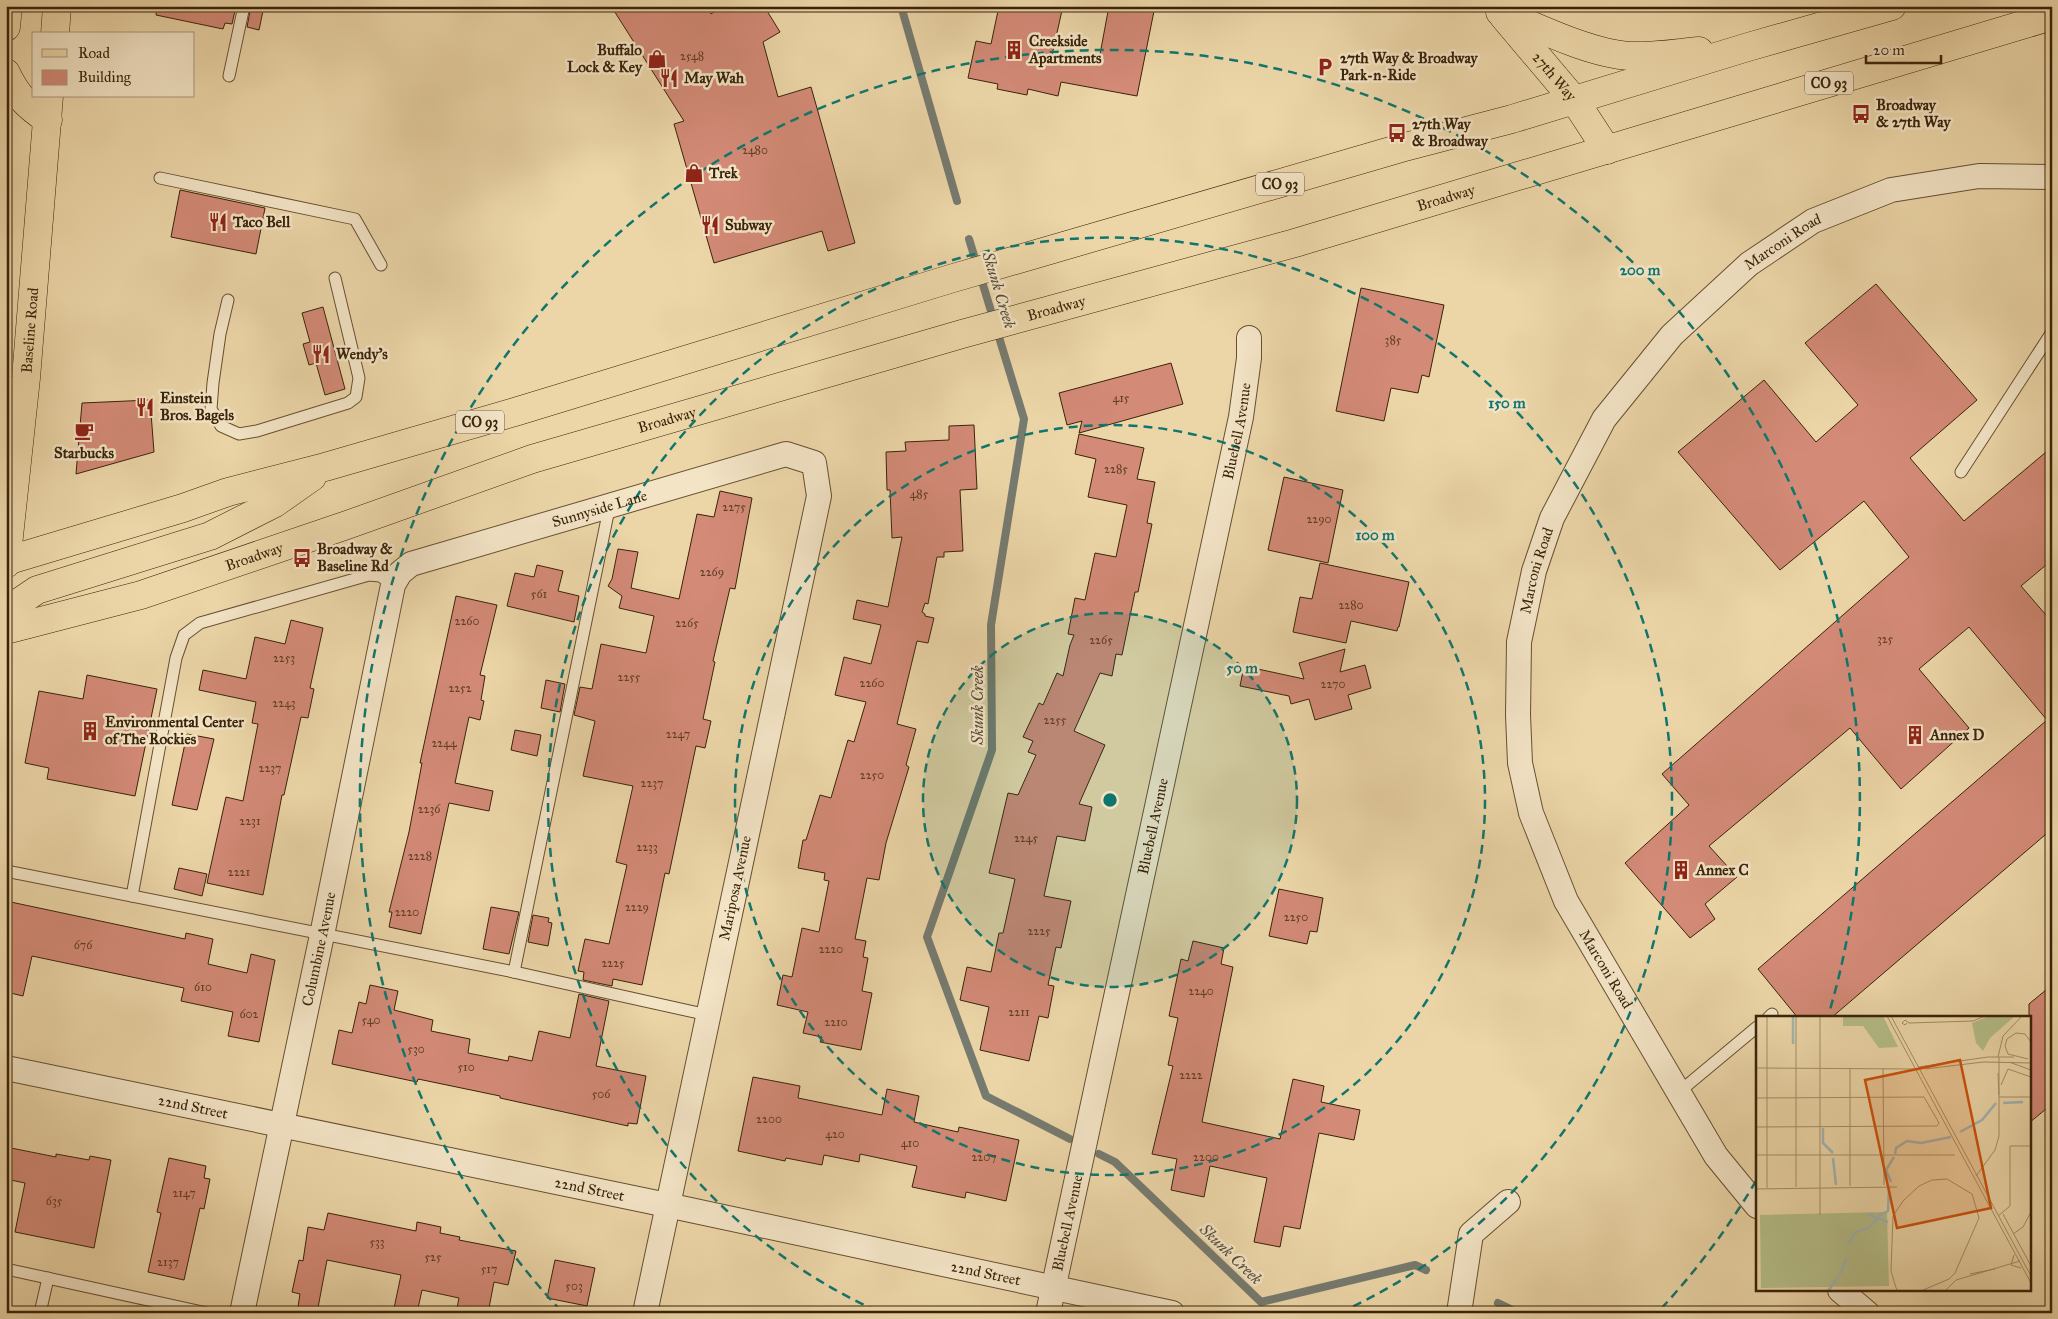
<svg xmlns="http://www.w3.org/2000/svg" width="2058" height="1319" font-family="'IM FELL Great Primer',serif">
<rect width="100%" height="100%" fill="#ecd6a8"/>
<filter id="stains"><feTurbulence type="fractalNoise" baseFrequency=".004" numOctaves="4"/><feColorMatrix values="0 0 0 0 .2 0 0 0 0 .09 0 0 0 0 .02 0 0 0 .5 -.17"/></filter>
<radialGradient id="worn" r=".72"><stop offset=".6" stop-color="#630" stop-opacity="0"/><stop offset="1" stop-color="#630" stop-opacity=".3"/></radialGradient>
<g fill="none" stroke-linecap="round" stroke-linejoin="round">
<!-- stream -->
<g stroke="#767b70" stroke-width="8">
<polyline points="901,6 957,201"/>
<polyline points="969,239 1024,419 991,625 992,750 927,937 986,1096 1070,1139"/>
<polyline points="1099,1154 1115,1162 1261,1302 1415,1265 1426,1270"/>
<polyline points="1498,1303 1519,1313"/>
</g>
</g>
<!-- building -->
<g fill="#d38a77" stroke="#392309">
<polygon points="157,6 236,6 232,24 225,23 223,29 156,15"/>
<polygon points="251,6 264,6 259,30 247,27"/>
<polygon points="611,6 707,6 711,14 723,6 764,6 780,32 763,42 778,97 811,87 855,243 828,251 822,231 714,263 674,124 684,121"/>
<polygon points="999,6 1063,6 1052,55 1098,65 1109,6 1155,6 1137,96 1061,82 1058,96 1028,89 1027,95 997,89 998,84 968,78 976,41 991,44"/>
<polygon points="180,190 265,208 256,254 171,237"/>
<polygon points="1876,284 1977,400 1910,458 1964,521 2052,447 2052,560 2021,586 2052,622 2052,829 1831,1018 1798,1018 1758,969 2047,720 1969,627 1919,669 1969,728 1901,789 1850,728 1709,846 1737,877 1705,904 1715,919 1690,938 1625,863 1689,805 1662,774 1909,557 1864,501 1780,570 1678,452 1764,380 1816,442 1858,405 1805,343"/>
<polygon points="1361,288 1444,305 1429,377 1422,375 1418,393 1391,388 1384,421 1336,411"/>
<polygon points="323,307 345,389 325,395 316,363 309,365 303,344 310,342 302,313"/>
<polygon points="1171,363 1183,404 1079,433 1082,421 1067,425 1059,393"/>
<polygon points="150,400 154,452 76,474 82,403"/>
<polygon points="974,425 977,489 960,490 963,551 944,552 944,557 937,557 928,604 925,603 922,612 925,614 925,616 934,618 928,643 917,641 897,724 916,729 906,765 909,767 886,843 879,880 867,878 855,939 866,941 863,957 868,958 862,991 872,993 861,1050 820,1042 822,1037 803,1033 808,1012 777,1005 783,975 792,977 802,928 819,932 829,881 824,880 825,873 798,868 803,840 806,840 820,795 831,798 848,740 854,742 866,702 835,695 844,657 871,664 881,625 853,619 857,600 888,607 902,537 892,538 890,490 887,490 886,452 906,451 905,442 949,440 949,426"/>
<polygon points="1079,434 1144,448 1137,479 1155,482 1147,523 1152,524 1138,592 1135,592 1122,655 1116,654 1112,676 1100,673 1074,731 1105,745 1079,804 1092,807 1085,841 1057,836 1044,896 1071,901 1061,948 1056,947 1048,985 1054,986 1048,1018 1039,1016 1029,1061 980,1050 989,1007 960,1000 967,967 991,972 999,933 1003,933 1015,879 989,873 1008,793 1018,795 1036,755 1028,752 1033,741 1023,737 1039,703 1043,705 1057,673 1063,676 1070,645 1074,635 1068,634 1075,598 1085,600 1095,553 1116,557 1127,505 1088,497 1096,459 1075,454"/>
<polygon points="1284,477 1343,490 1328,563 1268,550"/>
<polygon points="720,491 752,498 735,589 730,588 713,661 715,662 703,719 711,721 705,748 696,746 669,874 665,873 642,985 613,979 612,986 583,980 584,972 578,971 585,939 609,944 627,865 616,862 633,786 583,776 595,721 574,715 580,687 592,689 601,644 646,653 654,616 619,608 622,596 608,586 612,579 618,549 638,552 631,588 679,599 697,514 714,517"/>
<polygon points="1320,563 1409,582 1399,627 1398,627 1397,631 1351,621 1346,643 1293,632 1300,597 1312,599"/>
<polygon points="537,565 563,571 558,591 579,596 574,622 507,606 515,573 534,577"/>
<polygon points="456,596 497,605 480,675 485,676 481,700 484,701 480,720 469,717 455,783 493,791 489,811 449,803 421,934 389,927 392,912 389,912 409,832 422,763 420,763"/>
<polygon points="291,620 323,628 310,688 314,689 308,718 301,717 284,795 282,795 263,895 207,883 226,797 243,801 258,724 252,723 256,702 199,690 203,670 246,679 255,637 285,644"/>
<polygon points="1345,649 1340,672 1365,665 1371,688 1348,695 1352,709 1315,720 1309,699 1291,704 1289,696 1240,686 1244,666 1304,679 1299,663"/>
<polygon points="87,675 157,689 135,796 47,779 49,768 25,763 39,691 83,699"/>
<polygon points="546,680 565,684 560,712 541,708"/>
<polygon points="515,730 541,735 537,756 511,750"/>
<polygon points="187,734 214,739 197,810 172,805"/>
<polygon points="179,868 207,874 202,896 174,889"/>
<polygon points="1279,889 1323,898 1317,932 1310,931 1307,944 1269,936"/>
<polygon points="6,901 185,939 186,933 213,939 208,964 247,973 251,954 275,960 259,1042 228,1036 233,1012 181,1001 184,988 32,956 23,996 6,992"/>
<polygon points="491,907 519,912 509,954 483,949"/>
<polygon points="533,915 549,918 548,922 552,923 548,946 528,942"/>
<polygon points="1193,941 1224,948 1221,964 1233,967 1202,1122 1280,1139 1293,1079 1324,1086 1321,1102 1360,1110 1354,1140 1319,1133 1300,1229 1284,1226 1280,1247 1254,1242 1267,1178 1210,1166 1204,1197 1171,1190 1177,1159 1152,1154 1173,1066 1168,1065 1178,1018 1169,1016 1181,959 1188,961"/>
<polygon points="370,985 398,991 394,1010 433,1020 431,1031 470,1039 468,1053 508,1061 509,1056 532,1061 539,1031 570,1038 579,994 609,1001 596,1066 646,1076 637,1124 628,1123 628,1126 500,1098 500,1096 418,1079 417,1082 332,1064 339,1030 352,1033 359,1002 366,1004"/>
<polygon points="2052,985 2052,1104 2029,1123 2029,1004"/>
<polygon points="753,1077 800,1086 798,1098 882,1115 887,1089 919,1096 914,1122 958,1132 959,1127 1019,1140 1006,1201 966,1192 965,1198 912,1187 917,1166 860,1154 859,1162 824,1155 822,1165 786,1158 785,1161 738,1151"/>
<polygon points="6,1147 56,1157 56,1154 89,1160 90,1156 111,1160 94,1248 15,1232 25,1183 6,1179"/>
<polygon points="169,1158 206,1166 204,1178 210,1179 204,1209 200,1208 184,1280 148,1272 161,1213 157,1212"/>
<polygon points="328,1213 416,1231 417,1222 441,1227 440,1233 460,1237 459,1240 516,1251 508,1285 494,1282 488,1313 456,1313 459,1298 422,1290 417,1313 393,1313 401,1275 327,1260 317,1313 297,1313 300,1294 292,1292 299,1260 303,1261 308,1227 324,1230"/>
<polygon points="555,1260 595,1268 587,1306 547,1298"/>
</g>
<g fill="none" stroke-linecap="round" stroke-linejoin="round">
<!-- lane casing -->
<g stroke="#665031" stroke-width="13">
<g id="lane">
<polyline points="229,76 244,6"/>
<polyline points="160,178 355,219 381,265"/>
<polyline points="228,300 220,334 213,383 211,409 221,426 239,434 257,431 348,403 356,397 359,378 335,278"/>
<polyline points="1961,472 2052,332"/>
<polyline points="6,871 514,972 708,1015"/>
<polyline points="132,896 176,658 184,635 200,623 369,575 380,576 393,585"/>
<polyline points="514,972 610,504"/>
<polyline points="1768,1018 1772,1014"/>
<polyline points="1679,1092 1757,1027"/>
<polyline points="6,1269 207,1313"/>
<polyline points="40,1313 48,1278"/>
</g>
</g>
<!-- street casing -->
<g stroke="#665031" stroke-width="26">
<g id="street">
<path id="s1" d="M6 1068 667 1205 1172 1313"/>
<path id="s2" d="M1757 1206 1716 1156 1566 901 1531 813 1520 763 1518 715 1519 642 1534 571 1552 518 1604 419 1672 335 1749 264 1813 221 1891 190 1979 176 2052 177"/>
<polyline points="1840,1290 1867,1313"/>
<path id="s3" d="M242 1313 322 935 393 585 400 573 411 564 786 454 814 463 819 496 645 1313"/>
<path id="s4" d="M1048 1313 1241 417 1249 358V338"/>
<polyline points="1459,1313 1471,1234 1508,1202"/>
</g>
</g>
<!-- primary casing -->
<g stroke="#392309" stroke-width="29">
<g id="primary">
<path d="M1500 12C1536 27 1591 54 1630 56 1653 57 1677 53 1699 51"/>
<path id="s5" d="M1504 17 1575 101 1607 150"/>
<polyline points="6,27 8,6"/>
<polyline points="55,34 57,6"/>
<path d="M6 73C17 96 27 106 48 120"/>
<polyline points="6,561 183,508 228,492 325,467 518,411 950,279 1401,148 1512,119 1748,47 1892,6"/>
<path id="s6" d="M6 564 26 378 49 96"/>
<polyline points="6,611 37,590 210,536 275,503 312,477"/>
<path id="s7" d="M6 630 141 595 347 525 532 459 962 334 1295 243 2052 16"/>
</g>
</g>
<!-- lane -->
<use href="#lane" stroke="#f3e4c6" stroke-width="11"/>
<!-- street -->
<use href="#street" stroke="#f3e4c6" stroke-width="24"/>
<!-- primary -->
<use href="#primary" stroke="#ecd6a8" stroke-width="28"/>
</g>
<!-- distance rings -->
<circle cx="1110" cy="800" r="187" fill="#0f766e" fill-opacity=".12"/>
<g fill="none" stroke="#0f766e" stroke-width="2.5" stroke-dasharray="9 6">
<circle cx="1110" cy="800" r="187"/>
<circle cx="1110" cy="800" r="375"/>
<path d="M877 1311A562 562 0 1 1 1343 1311"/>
<path d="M1756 1181A750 750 0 0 1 1659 1311M561 1311A750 750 0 1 1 1829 1013"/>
</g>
<!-- icons -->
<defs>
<g id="building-bare" transform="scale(1.5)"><path d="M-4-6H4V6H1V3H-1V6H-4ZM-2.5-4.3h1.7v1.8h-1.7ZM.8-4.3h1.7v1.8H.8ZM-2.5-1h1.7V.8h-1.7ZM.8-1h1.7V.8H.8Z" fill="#8f2418" stroke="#f3e4c6" stroke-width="2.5" paint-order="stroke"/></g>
<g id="shop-bare" transform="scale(1.5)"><path d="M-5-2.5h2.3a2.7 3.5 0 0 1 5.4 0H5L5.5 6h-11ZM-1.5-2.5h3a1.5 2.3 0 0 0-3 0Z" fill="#8f2418" stroke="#f3e4c6" stroke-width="2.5" paint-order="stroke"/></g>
<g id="parking-bare" transform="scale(1.5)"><path d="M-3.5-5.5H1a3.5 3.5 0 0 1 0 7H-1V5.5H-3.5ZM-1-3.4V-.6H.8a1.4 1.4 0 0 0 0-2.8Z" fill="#8f2418" stroke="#f3e4c6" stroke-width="2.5" paint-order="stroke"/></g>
<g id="restaurant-bare" transform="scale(1.5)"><path d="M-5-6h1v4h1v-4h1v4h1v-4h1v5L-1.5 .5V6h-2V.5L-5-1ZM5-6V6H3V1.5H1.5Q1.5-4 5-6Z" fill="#8f2418" stroke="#f3e4c6" stroke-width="2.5" paint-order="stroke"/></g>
<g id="bus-bare" transform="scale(1.5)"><path d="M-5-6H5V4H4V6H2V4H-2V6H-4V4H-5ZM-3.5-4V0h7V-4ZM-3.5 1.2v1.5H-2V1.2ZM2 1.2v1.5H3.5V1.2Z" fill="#8f2418" stroke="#f3e4c6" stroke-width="2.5" paint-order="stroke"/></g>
<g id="cafe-bare" transform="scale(1.5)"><path d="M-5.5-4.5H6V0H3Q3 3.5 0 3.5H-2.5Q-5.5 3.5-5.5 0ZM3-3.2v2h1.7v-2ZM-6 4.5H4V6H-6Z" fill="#8f2418" stroke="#f3e4c6" stroke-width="2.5" paint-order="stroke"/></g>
</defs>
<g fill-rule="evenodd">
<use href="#building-bare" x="1014" y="50"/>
<use href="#shop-bare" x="657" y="59"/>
<use href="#parking-bare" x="1325" y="67"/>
<use href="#restaurant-bare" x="669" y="78"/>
<use href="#bus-bare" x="1861" y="114"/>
<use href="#bus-bare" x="1397" y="133"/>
<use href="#shop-bare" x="694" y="173"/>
<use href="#restaurant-bare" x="218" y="222"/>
<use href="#restaurant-bare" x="710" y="225"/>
<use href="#restaurant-bare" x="321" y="354"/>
<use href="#restaurant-bare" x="145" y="407"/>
<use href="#cafe-bare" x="84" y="431"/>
<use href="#bus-bare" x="302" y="558"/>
<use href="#building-bare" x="90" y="731"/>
<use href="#building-bare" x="1915" y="735"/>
<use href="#building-bare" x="1681" y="870"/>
</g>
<g text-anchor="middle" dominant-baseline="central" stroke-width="5" stroke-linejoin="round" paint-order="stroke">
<!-- number labels -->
<g font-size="12" fill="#603d24">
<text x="692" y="56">2548</text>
<text x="755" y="150">2480</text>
<text x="1393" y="340">385</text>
<text x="1121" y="398">415</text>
<text x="1116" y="469">2285</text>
<text x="919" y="494">485</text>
<text x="734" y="507">2275</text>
<text x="1319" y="519">2290</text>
<text x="712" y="572">2269</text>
<text x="539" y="594">561</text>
<text x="1351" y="605">2280</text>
<text x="467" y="621">2260</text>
<text x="687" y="623">2265</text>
<text x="1885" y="639">325</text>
<text x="1101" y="640">2265</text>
<text x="284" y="658">2253</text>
<text x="629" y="677">2255</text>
<text x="872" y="683">2260</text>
<text x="1333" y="684">2270</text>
<text x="460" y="688">2252</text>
<text x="284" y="703">2243</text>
<text x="1055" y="720">2255</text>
<text x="678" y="734">2247</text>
<text x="444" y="743">2244</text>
<text x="270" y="768">2237</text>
<text x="872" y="775">2250</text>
<text x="652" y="783">2237</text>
<text x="429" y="809">2236</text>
<text x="250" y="821">2231</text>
<text x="1026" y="838">2245</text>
<text x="647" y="847">2233</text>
<text x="420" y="856">2228</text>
<text x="239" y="872">2221</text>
<text x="637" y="907">2229</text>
<text x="407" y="912">2220</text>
<text x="1296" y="917">2250</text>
<text x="1039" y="931">2225</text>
<text x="83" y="945">676</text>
<text x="831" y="949">2220</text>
<text x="613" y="963">2225</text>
<text x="203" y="987">610</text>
<text x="1201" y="991">2240</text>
<text x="1019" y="1012">2211</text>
<text x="249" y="1014">602</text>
<text x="371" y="1020">540</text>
<text x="836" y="1022">2210</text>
<text x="416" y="1049">530</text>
<text x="466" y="1067">510</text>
<text x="1191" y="1075">2222</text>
<text x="601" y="1094">506</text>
<text x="769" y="1119">2200</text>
<text x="835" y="1134">420</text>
<text x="910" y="1143">410</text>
<text x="984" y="1157">2207</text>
<text x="1206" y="1157">2200</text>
<text x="184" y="1193">2147</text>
<text x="54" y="1201">635</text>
<text x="377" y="1242">533</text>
<text x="433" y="1257">525</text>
<text x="168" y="1262">2137</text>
<text x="489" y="1269">517</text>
<text x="574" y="1286">503</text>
</g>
<!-- shield labels -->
<g fill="#f3e4c6" stroke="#715d42" stroke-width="1">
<rect x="1805" y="71.5" width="48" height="23" rx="4"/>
<rect x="1256" y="172.5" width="48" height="23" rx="4"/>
<rect x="456" y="410.5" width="48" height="23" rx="4"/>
</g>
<g font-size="14" font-weight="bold" fill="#392309">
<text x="1829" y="83">CO 93</text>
<text x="1280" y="184">CO 93</text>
<text x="480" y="422">CO 93</text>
</g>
<!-- poi labels -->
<g font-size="15" font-weight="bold" fill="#392309" stroke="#f3e4c6" text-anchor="start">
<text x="1029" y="41">Creekside<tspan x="1029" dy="17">Apartments</tspan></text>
<text x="642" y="50" text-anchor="end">Buffalo<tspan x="642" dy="17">Lock &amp; Key</tspan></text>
<text x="1340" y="58">27th Way &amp; Broadway<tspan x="1340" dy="17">Park-n-Ride</tspan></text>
<text x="684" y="78">May Wah</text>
<text x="1876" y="105">Broadway<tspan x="1876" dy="17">&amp; 27th Way</tspan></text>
<text x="1412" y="124">27th Way<tspan x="1412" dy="17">&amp; Broadway</tspan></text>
<text x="709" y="173">Trek</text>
<text x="233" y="222">Taco Bell</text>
<text x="725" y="225">Subway</text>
<text x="336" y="354">Wendy's</text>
<text x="160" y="398">Einstein<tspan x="160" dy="17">Bros. Bagels</tspan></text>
<text x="84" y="453" text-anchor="middle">Starbucks</text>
<text x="317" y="549">Broadway &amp;<tspan x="317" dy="17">Baseline Rd</tspan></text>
<text x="105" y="722">Environmental Center<tspan x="105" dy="17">of The Rockies</tspan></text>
<text x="1930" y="735">Annex D</text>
<text x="1696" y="870">Annex C</text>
</g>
<!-- street labels -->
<g font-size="15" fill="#392309" stroke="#f3e4c6">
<text stroke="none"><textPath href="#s5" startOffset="78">27th Way</textPath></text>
<text stroke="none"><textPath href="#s7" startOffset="1504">Broadway</textPath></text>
<text stroke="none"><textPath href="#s2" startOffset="1121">Marconi Road</textPath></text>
<text stroke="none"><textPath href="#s7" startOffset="1099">Broadway</textPath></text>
<text stroke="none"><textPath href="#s6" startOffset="235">Baseline Road</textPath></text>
<text stroke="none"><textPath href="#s7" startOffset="694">Broadway</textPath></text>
<text stroke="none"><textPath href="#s4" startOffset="902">Bluebell Avenue</textPath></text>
<text stroke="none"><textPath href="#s3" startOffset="968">Sunnyside Lane</textPath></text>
<text stroke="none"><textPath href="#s7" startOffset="259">Broadway</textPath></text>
<text stroke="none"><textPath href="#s2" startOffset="701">Marconi Road</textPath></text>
<text stroke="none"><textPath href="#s4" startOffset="498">Bluebell Avenue</textPath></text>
<text transform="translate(735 888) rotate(-78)">Mariposa Avenue</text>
<text stroke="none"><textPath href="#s3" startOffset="372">Columbine Avenue</textPath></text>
<text transform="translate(1606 969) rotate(59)">Marconi Road</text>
<text stroke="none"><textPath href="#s1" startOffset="191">22nd Street</textPath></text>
<text stroke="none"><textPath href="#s1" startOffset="596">22nd Street</textPath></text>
<text stroke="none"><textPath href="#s4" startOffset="92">Bluebell Avenue</textPath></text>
<text stroke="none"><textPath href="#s1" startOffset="1001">22nd Street</textPath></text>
</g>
<!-- water labels -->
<g font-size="16" font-style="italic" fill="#524834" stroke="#f3e4c6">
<text transform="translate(999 290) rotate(73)">Skunk Creek</text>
<text transform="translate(977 705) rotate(-90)">Skunk Creek</text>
<text transform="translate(1231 1254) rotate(44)">Skunk Creek</text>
</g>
</g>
<!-- overview -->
<g transform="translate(1756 1016)">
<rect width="275" height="275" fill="#ecd6a8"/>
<path d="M87 0H127L142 31 123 32 107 10H87ZM233 0H259L234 22 227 35 220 27 216 7ZM131 196 133 270 5 272 4 199Z" fill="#b5be89"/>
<path fill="none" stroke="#9fb6b4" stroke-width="2.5" d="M37 28V1M247 87 267 86M67 112V127L77 137M204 116 226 104 240 87M139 138 140 132 151 125 165 127 195 121M77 142 80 169M135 166 130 154 138 141M112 198 132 206M114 211 124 199 132 195 133 171M92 228 100 216 113 212M84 258 91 242M72 275 83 260"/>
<path fill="none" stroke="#a48e68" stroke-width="1" d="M11 0V172M40 0V171M131 0 275 267M135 0 275 260M151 7 149 9 146 7 149 4 153 7 217 5 229 0M242 41 247 20 266 0M272 43 252 38 249 30 251 23 260 17 269 18 275 26M253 46 275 54M162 51 232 41H258M0 52 158 53M94 52V170M127 52 128 169M169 53 227 46 275 47M242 57 243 79M245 69 252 53 275 61M243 81H275M0 82 168 81 183 107 181 110 0 111M0 139H199M220 160 239 134 243 120V41M0 173 141 171M247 198 275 250M64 199V0M242 200 254 190V130H275M257 218 267 211 275 196M258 239 255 249 265 252M214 258 239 253M141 275 135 255 137 200 147 185 163 170 176 164 191 163 216 178 223 202 199 257 193 263 165 275M189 275 200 264 264 245"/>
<path fill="#ce510c" fill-opacity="0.15" stroke="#ce510c" stroke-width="2.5" d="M204 44 235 192 141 212 109 64Z"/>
<rect width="275" height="275" fill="none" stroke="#392309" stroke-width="2.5"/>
</g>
<circle cx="1110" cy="800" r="8" fill="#0f766e" stroke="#f3e4c6" stroke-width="2.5"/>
<g font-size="15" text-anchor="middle" font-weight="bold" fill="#0f766e" stroke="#f3e4c6" stroke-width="5" stroke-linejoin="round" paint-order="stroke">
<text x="1640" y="275">200 m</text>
<text x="1507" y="408">150 m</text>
<text x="1375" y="540">100 m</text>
<text x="1242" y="673">50 m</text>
</g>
<!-- margin -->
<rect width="2058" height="1319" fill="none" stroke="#ecd6a8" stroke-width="25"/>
<rect x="8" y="8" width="2043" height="1304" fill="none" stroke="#392309" stroke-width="2.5"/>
<rect x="12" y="12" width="2033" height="1294" fill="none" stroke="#392309"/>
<!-- legend -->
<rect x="32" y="32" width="162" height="65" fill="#f3e4c6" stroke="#a9977a"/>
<rect x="42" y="49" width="25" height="8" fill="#ecd6a8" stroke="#a9977a"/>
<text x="78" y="58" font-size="15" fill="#392309">Road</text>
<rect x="42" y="70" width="25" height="15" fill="#d38a77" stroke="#a9977a"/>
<text x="78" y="82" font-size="15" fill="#392309">Building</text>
<!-- scale -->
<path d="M1866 55v8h75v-8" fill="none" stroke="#392309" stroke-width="2.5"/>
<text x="1873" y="55" font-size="15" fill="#392309" stroke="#f3e4c6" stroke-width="4" paint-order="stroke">20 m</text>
<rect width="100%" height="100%" filter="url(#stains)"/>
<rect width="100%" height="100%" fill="url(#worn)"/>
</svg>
